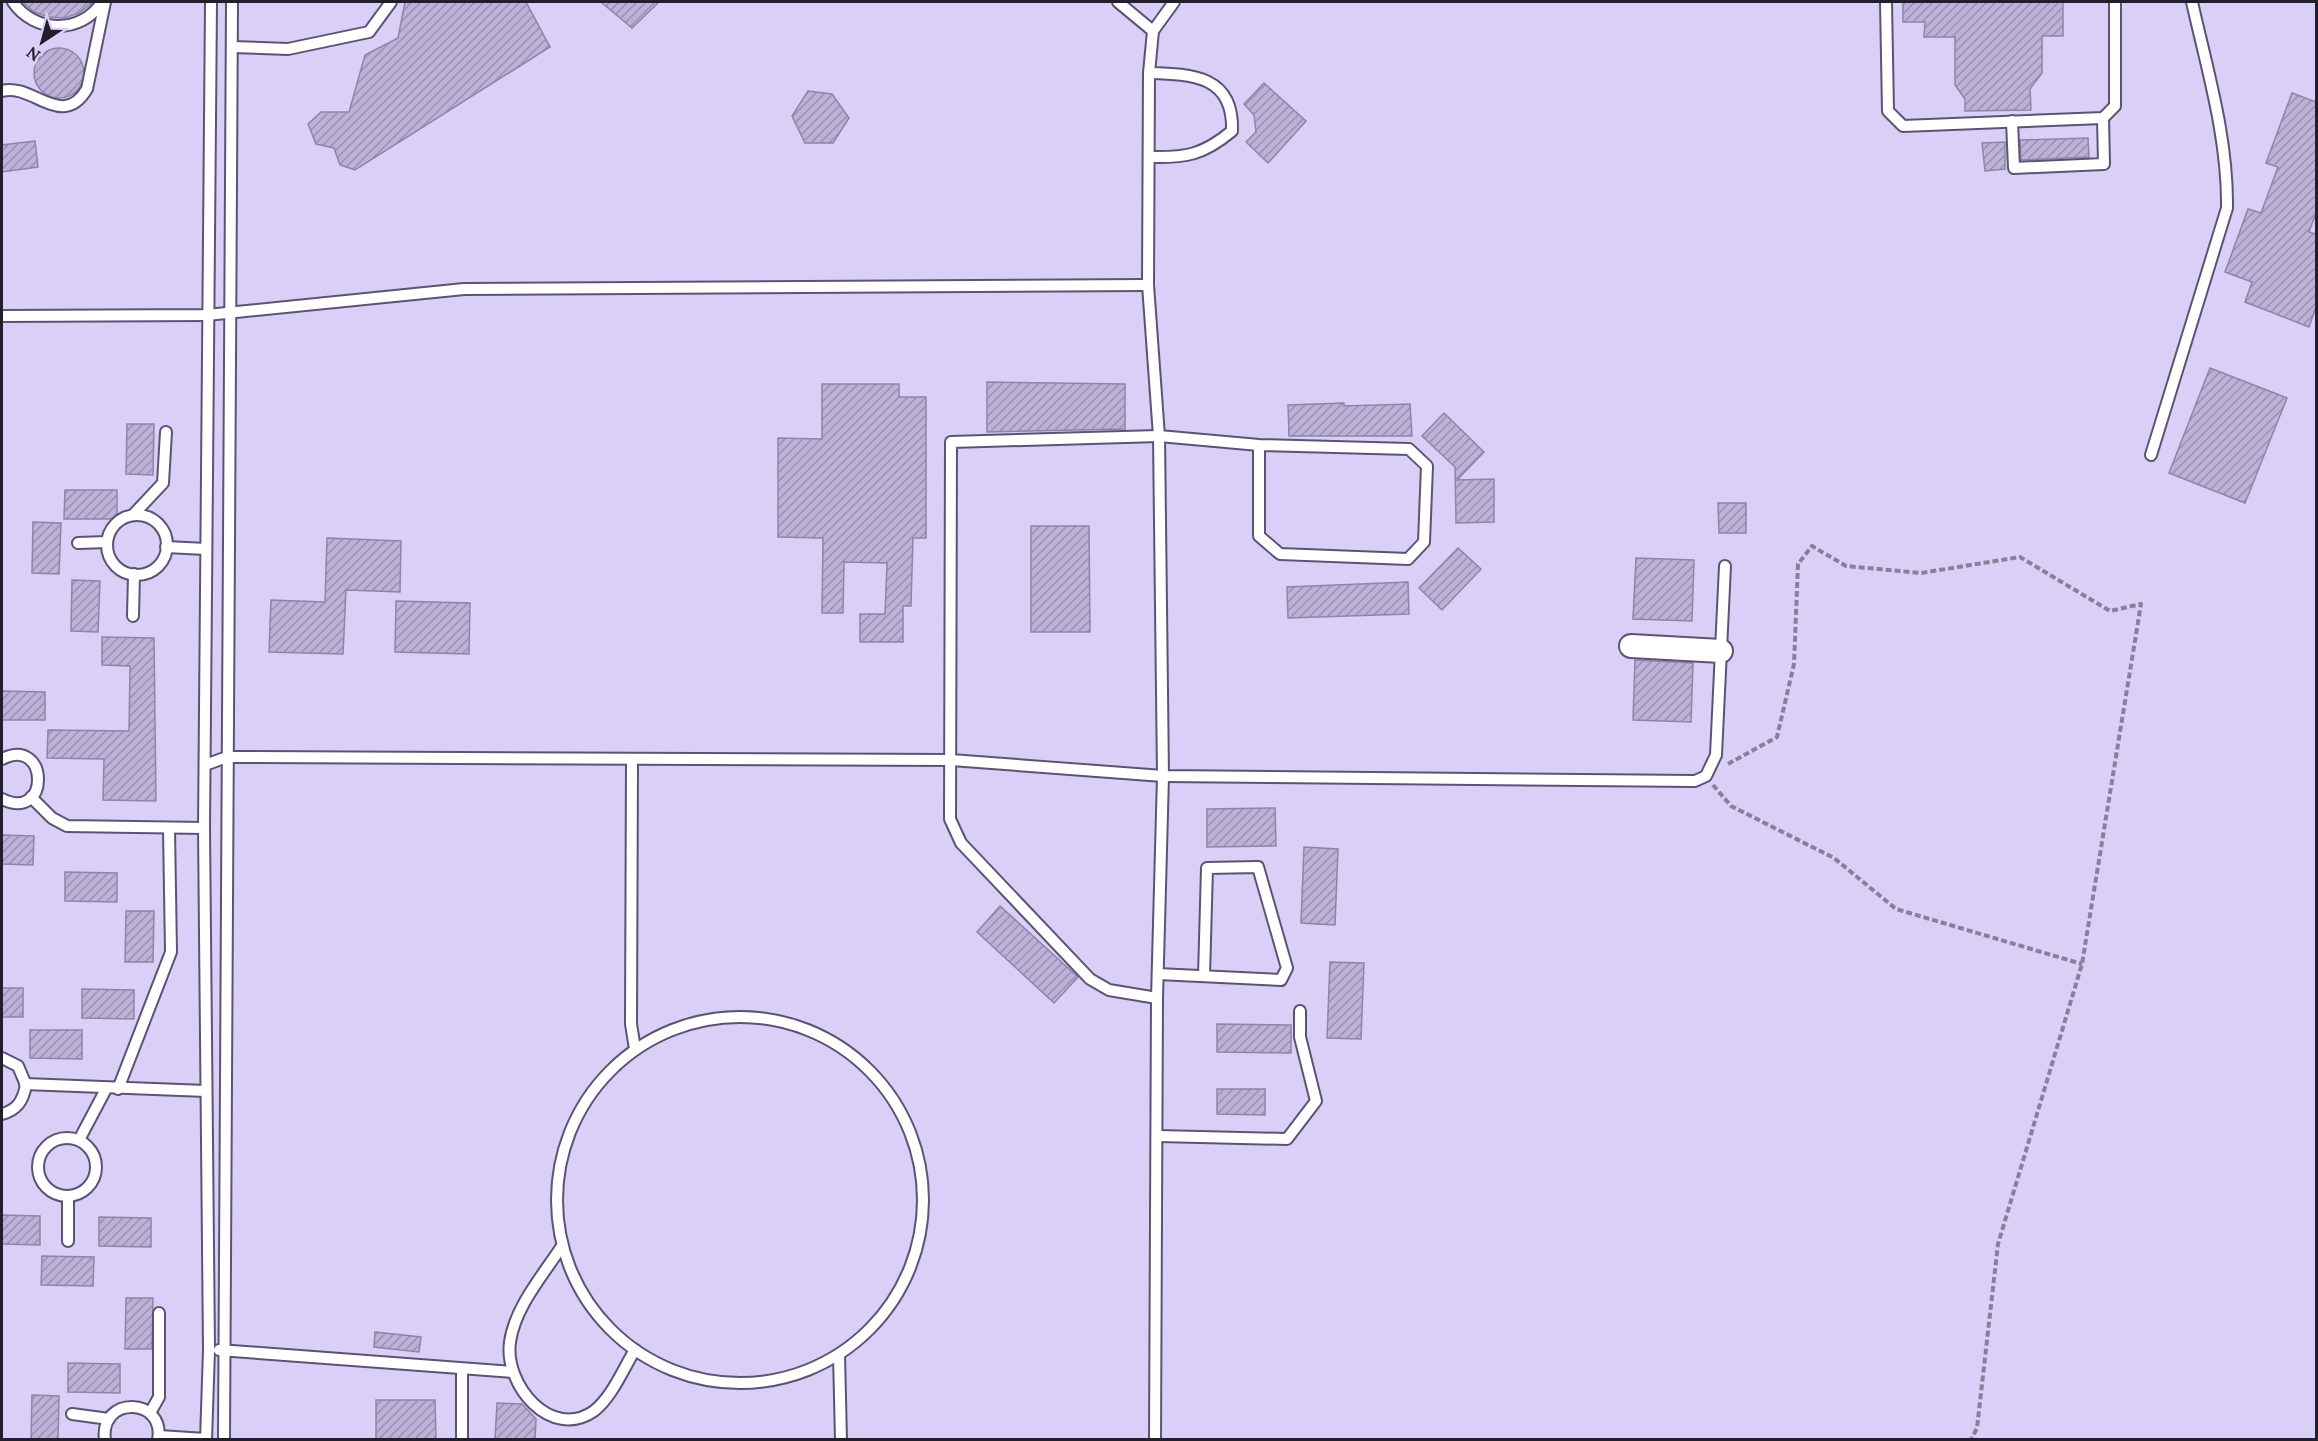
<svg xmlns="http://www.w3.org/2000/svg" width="2318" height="1441" font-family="Lora,serif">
<defs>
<pattern id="building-hatch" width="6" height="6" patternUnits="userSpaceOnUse" patternTransform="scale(1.5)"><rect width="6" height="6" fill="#bcb2d9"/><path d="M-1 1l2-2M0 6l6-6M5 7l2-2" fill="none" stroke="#9890b0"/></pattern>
</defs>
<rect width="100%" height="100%" fill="#dad0f7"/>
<!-- building -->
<g fill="url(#building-hatch)" stroke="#8e84a8" stroke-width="1.5">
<polygon points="23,2 93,2 79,13 64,18 49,17 34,12"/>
<polygon points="405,2 526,2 550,47 355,170 340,165 334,148 316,144 308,124 321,112 349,112 365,55 398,38"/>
<polygon points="601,2 659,2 632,28"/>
<polygon points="1903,2 2063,2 2063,36 2042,36 2042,73 2030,89 2031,110 1965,111 1965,99 1955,85 1955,37 1924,37 1925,22 1903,22"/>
<circle cx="59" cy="73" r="25"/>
<polygon points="1264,83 1306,121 1268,163 1246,142 1256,132 1254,115 1244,104"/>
<polygon points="808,91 832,94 849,118 833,143 805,143 792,116"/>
<polygon points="2292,93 2316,102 2316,213 2309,232 2316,234 2316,307 2309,327 2245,302 2252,282 2225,272 2248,209 2261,213 2278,167 2266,163"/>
<polygon points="2088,138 2089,157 2021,160 2020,140"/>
<polygon points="35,141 38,167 2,172 2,145"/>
<polygon points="2005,142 2005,169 1985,171 1982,143"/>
<polygon points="2210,368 2287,398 2245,503 2169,473"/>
<polygon points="987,382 1125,384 1125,429 987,432"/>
<polygon points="822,384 899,384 899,397 926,397 926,538 913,538 911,606 903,606 903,642 860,642 860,614 885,614 887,563 844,562 843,613 822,613 823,538 778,537 778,438 822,439"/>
<polygon points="1344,403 1344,406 1410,404 1412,436 1289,436 1288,405"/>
<polygon points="1444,413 1484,452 1457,480 1494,479 1494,522 1456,523 1455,467 1422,436"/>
<polygon points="127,424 154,424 153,475 126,474"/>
<polygon points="65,490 117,490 117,519 64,519"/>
<polygon points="1718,503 1746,503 1746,533 1719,533"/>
<polygon points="33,522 61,523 59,574 32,573"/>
<polygon points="1031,526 1089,526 1090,632 1031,632"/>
<polygon points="327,538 401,541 400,592 346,590 343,654 269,652 271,600 325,602"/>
<polygon points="1458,548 1481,569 1442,610 1419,588"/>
<polygon points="1636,558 1694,560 1692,621 1633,619"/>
<polygon points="72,580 100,581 98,632 71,631"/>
<polygon points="1408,582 1409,614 1288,618 1287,587"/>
<polygon points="396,601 470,603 469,654 395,652"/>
<polygon points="102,637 154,638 156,801 103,800 104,759 47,758 48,730 129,731 130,666 102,665"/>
<polygon points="1635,660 1693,663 1691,722 1633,720"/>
<polygon points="2,691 45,692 45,720 2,720"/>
<polygon points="1275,808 1276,846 1207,847 1207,809"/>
<polygon points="2,835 34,836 33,865 2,864"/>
<polygon points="1304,847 1338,849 1335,925 1301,923"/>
<polygon points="65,872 117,873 117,902 65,901"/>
<polygon points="1000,906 1078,977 1054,1003 977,932"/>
<polygon points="126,911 154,911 153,962 125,962"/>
<polygon points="1330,962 1364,963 1361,1039 1327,1038"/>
<rect x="2" y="988" width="21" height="29"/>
<polygon points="82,989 134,990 134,1019 82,1018"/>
<polygon points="1217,1024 1291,1025 1291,1053 1217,1052"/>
<polygon points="30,1030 82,1030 82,1059 30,1058"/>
<polygon points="1217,1089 1265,1089 1265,1115 1217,1114"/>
<polygon points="2,1215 40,1216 40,1245 2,1244"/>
<polygon points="99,1217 151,1218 151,1247 99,1246"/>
<polygon points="42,1256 94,1257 93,1286 41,1285"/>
<polygon points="126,1298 153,1298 152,1349 125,1349"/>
<polygon points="375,1332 421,1337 419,1352 374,1347"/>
<polygon points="68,1363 120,1364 120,1393 68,1392"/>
<polygon points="32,1395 59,1396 58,1440 31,1440"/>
<polygon points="376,1400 435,1400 436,1440 376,1440"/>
<polygon points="497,1403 522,1404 536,1419 535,1440 495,1440"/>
</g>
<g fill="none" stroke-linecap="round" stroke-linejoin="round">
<!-- lane casing -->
<g stroke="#5c5374" stroke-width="14">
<g id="lane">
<path d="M13 2C34 33 81 35 102 2"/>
<polyline points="1118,2 1153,31"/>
<polyline points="1886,2 1888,111 1903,126 2103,118 2115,106 2115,2"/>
<polyline points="232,47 288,49 369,32 391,2"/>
<path d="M2 91C32 82 62 131 87 89L105 2"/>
<polyline points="2012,121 2014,168 2104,164 2103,118"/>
<path d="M1149 157C1186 158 1203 155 1232 131 1234 76 1193 74 1149 73"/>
<polyline points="2,316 207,315 464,289 1148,285"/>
<path d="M2151 455 2227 208C2228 138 2207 69 2192 2"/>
<polyline points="133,515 163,483 166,432"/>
<circle cx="137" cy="545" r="30"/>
<polyline points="78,543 107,542"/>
<polyline points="166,547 206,549"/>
<polyline points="133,616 134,574"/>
<path d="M2 759C49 735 51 823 2 799"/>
<polyline points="632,760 631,1024 635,1049"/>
<polyline points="205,765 227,757 951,760 1163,776 1695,781 1706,776 1716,755 1725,566"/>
<polyline points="31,797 52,818 67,826 204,828"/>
<polyline points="1158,974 1281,980 1287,968 1258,867 1207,868 1204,976"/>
<polyline points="1157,998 1109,990 1090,979 961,843 950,819 951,442 1159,436 1259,445 1409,449 1427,466 1424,542 1408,559 1280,554 1259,536 1259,445"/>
<circle cx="740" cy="1200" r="183"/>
<path d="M2 1058 18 1066 26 1085C23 1101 17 1110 2 1114"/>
<polyline points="25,1084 206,1091"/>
<polyline points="118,1089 171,952 169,829"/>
<polyline points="1158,1136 1287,1139 1316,1101 1300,1037 1300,1011"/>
<circle cx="67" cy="1167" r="29"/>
<polyline points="79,1140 106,1089"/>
<polyline points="68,1197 68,1241"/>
<path d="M562 1246C543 1275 515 1307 510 1342 504 1385 551 1441 594 1411 612 1397 623 1369 635 1350"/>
<polyline points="219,1350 512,1372"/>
<polyline points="839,1355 841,1440"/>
<polyline points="150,1413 159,1397 159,1313"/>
<polyline points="72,1414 109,1419"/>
<polyline points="159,1436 206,1439"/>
<path d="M105 1440C99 1395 166 1397 158 1440"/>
<polyline points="206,1440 209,1350 204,828 211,2"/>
<polyline points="224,1440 232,2"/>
<polyline points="462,1440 462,1370"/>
<polyline points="1155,1440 1157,998 1163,776 1159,436 1148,285 1149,73 1153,31 1174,2"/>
</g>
</g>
<!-- street casing -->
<g stroke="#5c5374" stroke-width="26">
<polyline id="street" points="1631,646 1721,651"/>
</g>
<!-- path -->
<g stroke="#86809b" stroke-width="4" stroke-dasharray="6 3" stroke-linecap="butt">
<polyline points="1728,764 1777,737 1794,664 1798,564 1812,546 1846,566 1921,573 2020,557 2110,611 2141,604 2082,964 1998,1244 1977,1428 1971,1440"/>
<polyline points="1713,785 1731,806 1834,858 1896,909 2082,964"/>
</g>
<!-- lane -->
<use href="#lane" stroke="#fff" stroke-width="10"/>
<!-- street -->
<use href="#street" stroke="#fff" stroke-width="22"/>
</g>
<!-- border -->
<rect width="2318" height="1441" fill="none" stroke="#221f2d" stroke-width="6"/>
<!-- north arrow -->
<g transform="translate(42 42) rotate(216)" stroke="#dad0f7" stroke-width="4.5" paint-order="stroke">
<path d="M0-4.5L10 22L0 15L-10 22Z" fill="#221f2d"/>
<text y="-9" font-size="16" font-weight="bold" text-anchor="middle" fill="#221f2d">N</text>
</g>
</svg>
